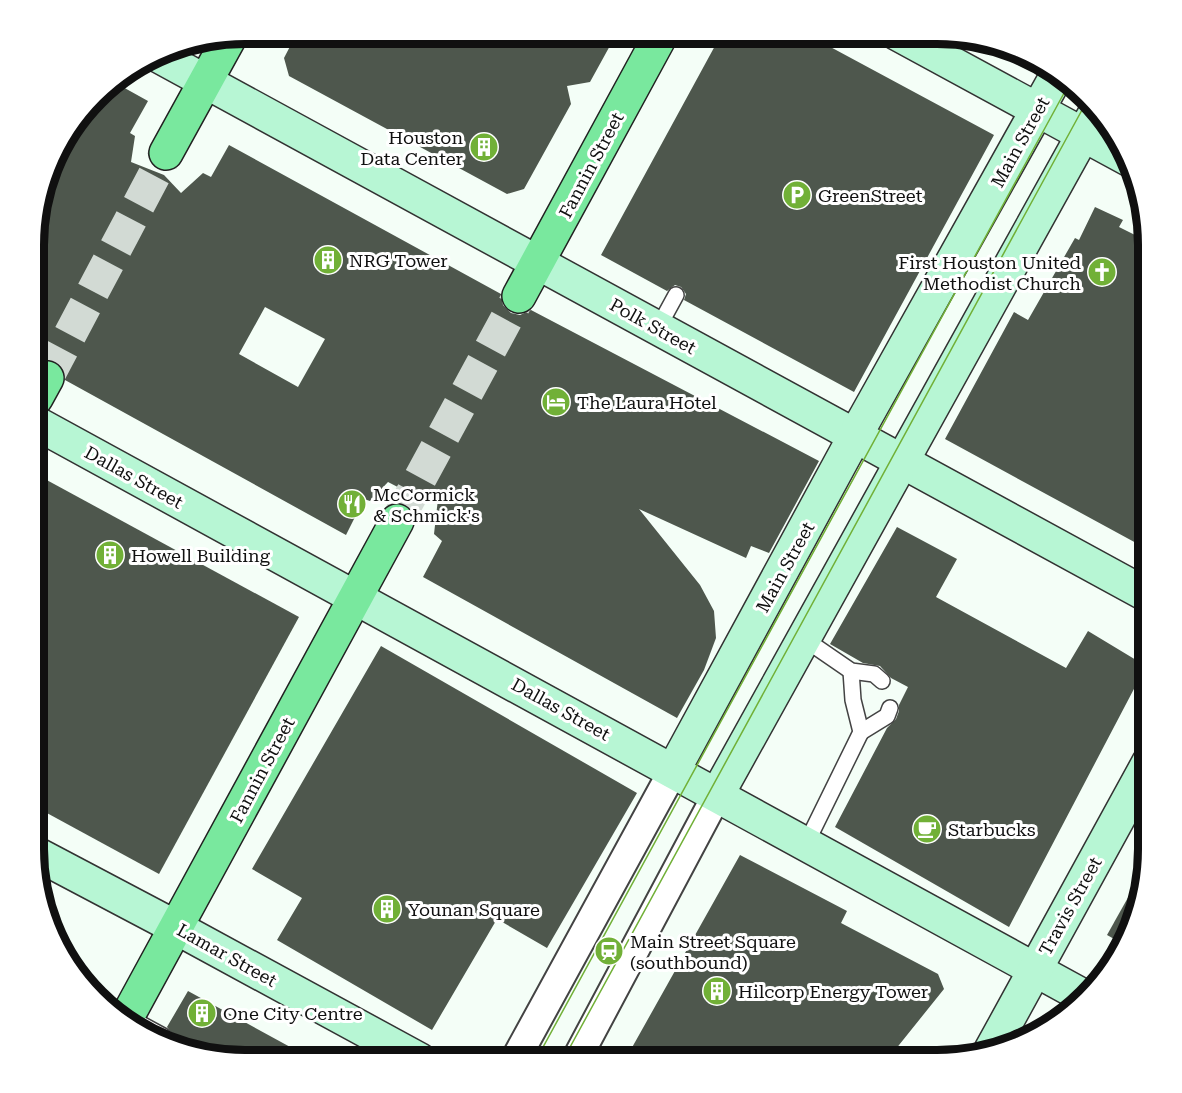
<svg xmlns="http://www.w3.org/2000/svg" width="1182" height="1093" font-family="'Roboto Serif',serif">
<rect width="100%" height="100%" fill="#f4fef7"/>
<!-- building -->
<g fill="#4e574d" fill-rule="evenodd">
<polygon points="297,33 617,33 590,82 567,86 571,104 524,189 507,194 289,76 284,58"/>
<polygon points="722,33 806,33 806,40 811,47 817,47 823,43 994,135 854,392 684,300 686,294 681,287 675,285 667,291 601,255"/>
<path d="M112 81 148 101 130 133 135 136 131 162 164 175 181 193 203 173 211 177 229 145 501 294 503 305 511 313 520 315 531 310 819 461 769 553 751 546 746 558 639 509 700 585 714 611 716 638 704 670 677 718 423 577 442 541 434 534 438 499 419 498 388 482 370 501 364 499 346 535 65 380 63 369 55 361 46 359 36 363 37 204 62 139 105 85ZM265 307 325 339 298 387 239 354Z"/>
<polygon points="1095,207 1123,220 1119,227 1149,242 1149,550 945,439 1014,312 1028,320 1075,238 1079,240"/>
<polygon points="43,478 299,617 159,874 34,806 35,492"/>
<polygon points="897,527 957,559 936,597 1066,668 1088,631 1146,666 1009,927 835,827 887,728 896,719 899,711 899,705 908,687 891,678 880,666 863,663 830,644"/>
<polygon points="381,646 637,793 547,948 497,919 432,1030 277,940 302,898 252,869"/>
<polygon points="740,855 847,911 841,923 938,974 944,989 887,1060 625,1060"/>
<polygon points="1135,885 1140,887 1127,942 1125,945 1107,935"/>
<polygon points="188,991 314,1060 244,1060 170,1043 173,1035 167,1027"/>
</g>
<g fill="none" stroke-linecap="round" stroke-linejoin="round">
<!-- primary-tunnel -->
<g stroke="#d2dad4" stroke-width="33" stroke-dasharray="33 16" stroke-linecap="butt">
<polyline points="47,378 166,153"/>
<polyline points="397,521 519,296"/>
</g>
<!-- lane casing -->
<g stroke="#434343" stroke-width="18">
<g id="lane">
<polyline points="815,38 817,33"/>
<polyline points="658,328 676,295"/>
<polyline points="803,638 851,671 874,674 882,681"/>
<polyline points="861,732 887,716 890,708"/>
<polyline points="806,844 861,732 853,700 851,671"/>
<polyline points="128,1017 163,1036"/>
</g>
</g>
<!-- street casing -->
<g stroke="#434343" stroke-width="32">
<g id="street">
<polyline points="515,1060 673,771"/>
<polyline points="576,1060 717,795"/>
</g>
</g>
<!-- secondary casing -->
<g stroke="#323232" stroke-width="36">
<g id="secondary">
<polyline points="896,33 1130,160"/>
<polyline points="157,55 1149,596"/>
<polyline points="36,423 1085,997"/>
<polyline points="673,771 855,436 1057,75"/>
<polyline points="717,795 1098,108"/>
<polyline points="33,852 177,928 420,1060"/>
<polyline points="991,1050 1149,762"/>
</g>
</g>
<!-- primary casing -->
<g stroke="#212121" stroke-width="36">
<g id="primary">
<polyline points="166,153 231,35"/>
<polyline points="519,296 662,33"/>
<polyline points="36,398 47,378"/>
<polyline points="126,1019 397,521"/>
</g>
</g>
<!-- path -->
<polyline stroke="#323232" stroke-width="4" stroke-dasharray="6 3" stroke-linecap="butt" points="448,1052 463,1060"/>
<!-- lane -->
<use href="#lane" stroke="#fff" stroke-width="15"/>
<!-- street -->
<use href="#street" stroke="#fff" stroke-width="28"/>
<!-- secondary -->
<use href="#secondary" stroke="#b7f6d4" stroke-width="33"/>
<!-- primary -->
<use href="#primary" stroke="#79e89e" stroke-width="33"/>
<!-- tram -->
<g stroke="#71b037" stroke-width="1.5">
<polyline points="536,1060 1069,84"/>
<polyline points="563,1060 1088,99"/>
</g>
</g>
<!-- icons -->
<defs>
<g id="building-disc" transform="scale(1.5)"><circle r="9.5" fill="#71b037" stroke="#fff"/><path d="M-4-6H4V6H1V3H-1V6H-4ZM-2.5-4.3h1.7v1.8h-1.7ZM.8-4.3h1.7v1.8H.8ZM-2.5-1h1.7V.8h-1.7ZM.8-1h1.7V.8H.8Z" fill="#fff"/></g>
<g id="parking-disc" transform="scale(1.5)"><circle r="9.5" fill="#71b037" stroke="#fff"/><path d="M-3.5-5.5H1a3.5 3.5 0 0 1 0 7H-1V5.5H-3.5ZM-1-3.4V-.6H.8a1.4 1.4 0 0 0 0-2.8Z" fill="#fff"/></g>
<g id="church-disc" transform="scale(1.5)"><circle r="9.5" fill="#71b037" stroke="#fff"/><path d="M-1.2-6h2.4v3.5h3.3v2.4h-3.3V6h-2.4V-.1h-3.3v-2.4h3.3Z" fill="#fff"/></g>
<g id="hotel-disc" transform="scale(1.5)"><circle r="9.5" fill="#71b037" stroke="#fff"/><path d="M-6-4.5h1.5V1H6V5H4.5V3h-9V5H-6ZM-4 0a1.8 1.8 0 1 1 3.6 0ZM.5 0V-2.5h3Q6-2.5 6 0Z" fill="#fff"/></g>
<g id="restaurant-disc" transform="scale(1.5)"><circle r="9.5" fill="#71b037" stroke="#fff"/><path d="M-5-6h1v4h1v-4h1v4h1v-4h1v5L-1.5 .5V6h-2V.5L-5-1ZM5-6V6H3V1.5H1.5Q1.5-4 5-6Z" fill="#fff"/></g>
<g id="cafe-disc" transform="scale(1.5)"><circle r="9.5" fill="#71b037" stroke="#fff"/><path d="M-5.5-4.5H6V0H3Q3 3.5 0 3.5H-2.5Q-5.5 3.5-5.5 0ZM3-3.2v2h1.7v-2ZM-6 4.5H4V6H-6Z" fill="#fff"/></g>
<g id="station-disc" transform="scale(1.5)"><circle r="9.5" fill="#71b037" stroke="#fff"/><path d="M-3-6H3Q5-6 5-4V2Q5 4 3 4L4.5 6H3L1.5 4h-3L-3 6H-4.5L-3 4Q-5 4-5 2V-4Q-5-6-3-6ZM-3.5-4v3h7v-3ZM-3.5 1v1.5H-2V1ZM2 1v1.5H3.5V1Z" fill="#fff"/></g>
</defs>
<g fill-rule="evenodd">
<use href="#building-disc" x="484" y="147"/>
<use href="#parking-disc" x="797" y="195"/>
<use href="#building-disc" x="328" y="260"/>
<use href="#church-disc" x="1102" y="272"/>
<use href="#hotel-disc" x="556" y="402"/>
<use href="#restaurant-disc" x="352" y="504"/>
<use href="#building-disc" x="110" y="555"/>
<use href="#cafe-disc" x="927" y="829"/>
<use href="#building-disc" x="387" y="909"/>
<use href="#station-disc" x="609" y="951"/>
<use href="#building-disc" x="717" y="991"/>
<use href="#building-disc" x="202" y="1013"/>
</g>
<g text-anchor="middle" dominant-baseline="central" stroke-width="6" stroke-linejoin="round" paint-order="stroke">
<!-- poi labels -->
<g font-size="18" fill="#101010" stroke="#fff" text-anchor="start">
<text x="463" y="137" text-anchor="end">Houston<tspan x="463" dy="21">Data Center</tspan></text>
<text x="818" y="195">GreenStreet</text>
<text x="349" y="260">NRG Tower</text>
<text x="1081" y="262" text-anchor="end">First Houston United<tspan x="1081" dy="21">Methodist Church</tspan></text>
<text x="577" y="402">The Laura Hotel</text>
<text x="373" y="494">McCormick<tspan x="373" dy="21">&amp; Schmick's</tspan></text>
<text x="131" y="555">Howell Building</text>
<text x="948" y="829">Starbucks</text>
<text x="408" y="909">Younan Square</text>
<text x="630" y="941">Main Street Square<tspan x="630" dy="21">(southbound)</tspan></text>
<text x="738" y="991">Hilcorp Energy Tower</text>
<text x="223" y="1013">One City Centre</text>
</g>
<!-- street labels -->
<g font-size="18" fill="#101010" stroke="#fff">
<text transform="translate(1020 142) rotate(-61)">Main Street</text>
<text transform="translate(591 165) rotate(-62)">Fannin Street</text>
<text transform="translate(653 326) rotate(29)">Polk Street</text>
<text transform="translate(134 477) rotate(29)">Dallas Street</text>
<text transform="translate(785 567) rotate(-61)">Main Street</text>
<text transform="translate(561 709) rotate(29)">Dallas Street</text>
<text transform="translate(262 770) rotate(-62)">Fannin Street</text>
<text transform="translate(1070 906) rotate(-61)">Travis Street</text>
<text transform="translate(227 955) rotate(29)">Lamar Street</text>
</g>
</g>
<!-- crop -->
<path d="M0 0H1182V1093H0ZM245 44H937A201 201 0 0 1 1138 245V849A201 201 0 0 1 937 1050H245A201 201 0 0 1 44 849V245A201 201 0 0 1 245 44Z" fill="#fff" fill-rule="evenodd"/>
<path fill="none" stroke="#101010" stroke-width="8" d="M245 44H937A201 201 0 0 1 1138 245V849A201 201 0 0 1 937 1050H245A201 201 0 0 1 44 849V245A201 201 0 0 1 245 44Z"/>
</svg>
